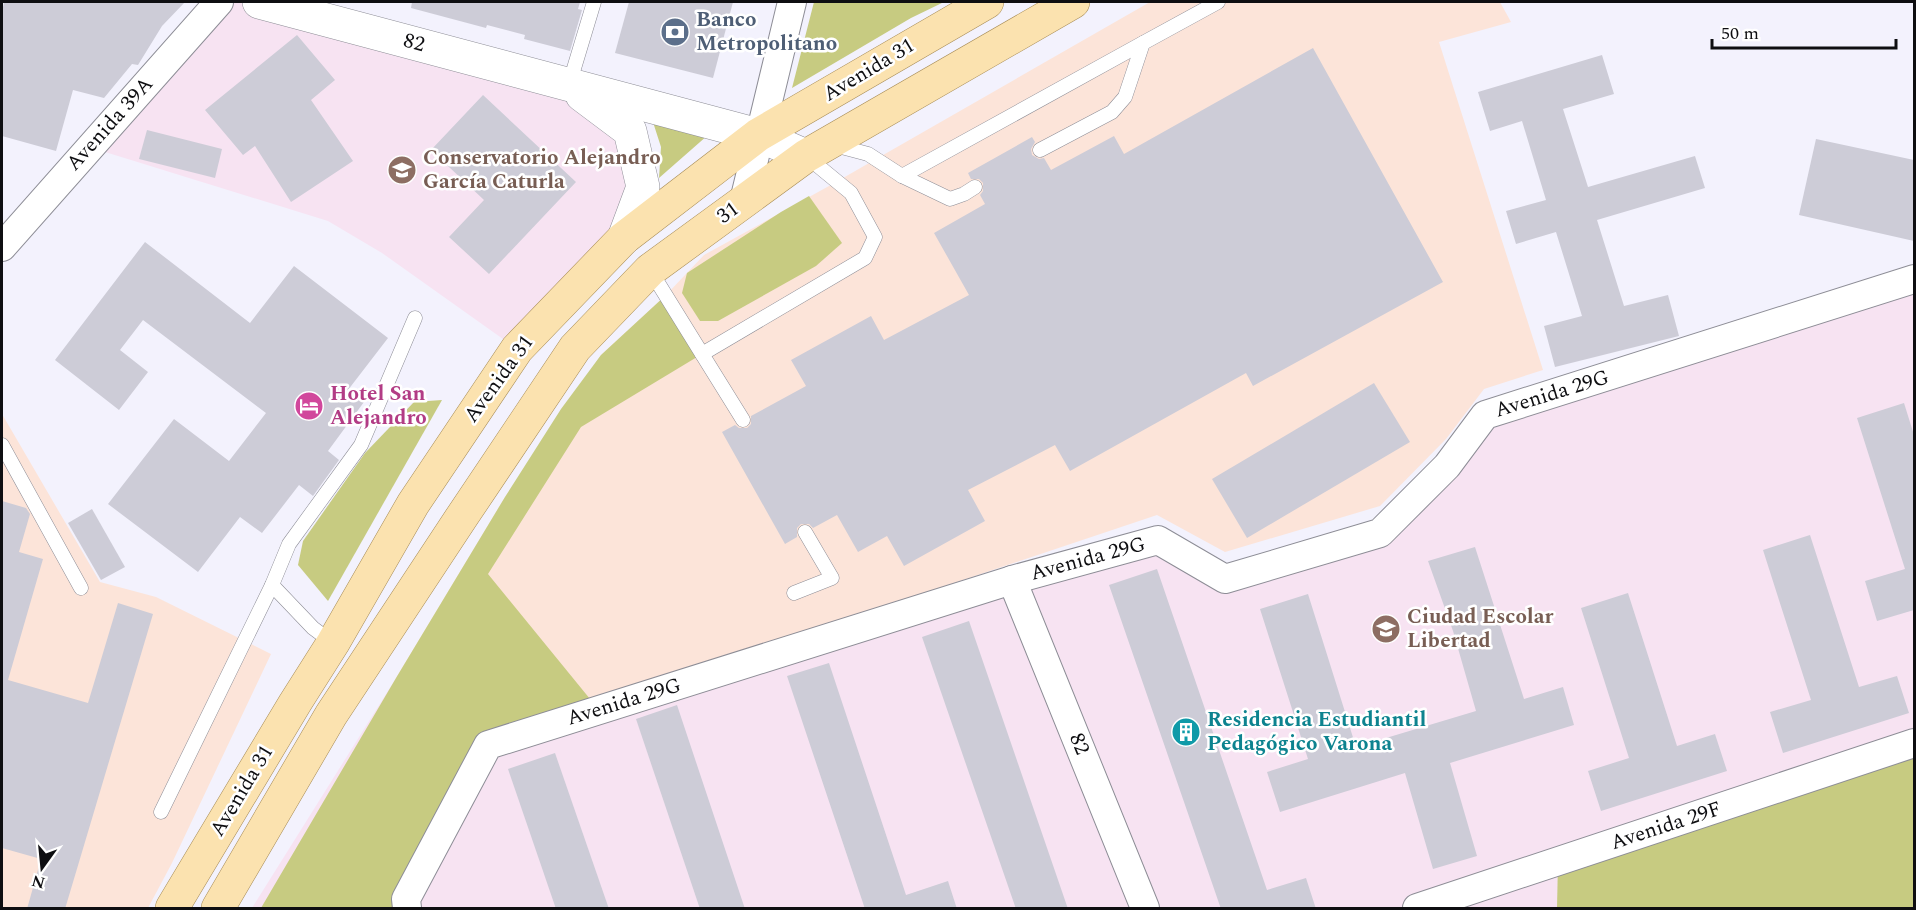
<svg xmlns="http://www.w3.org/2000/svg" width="1916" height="910" font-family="Spectral,serif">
<rect width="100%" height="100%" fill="#f3f2fd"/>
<!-- education -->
<g fill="#f7e3f2">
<polygon points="219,2 259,2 569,85 630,131 643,187 517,349 382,253 328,221 89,147"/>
<polygon points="1914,279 1914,908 252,908 396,678 488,745 1158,540 1225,578 1380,533 1485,415"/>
</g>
<!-- medical -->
<g fill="#fce4d9">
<polygon points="1150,2 1500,2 1511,22 1439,42 1543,370 1484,389 1446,439 1380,506 1225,552 1157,515 483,741 396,678 505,497 601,355 666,295 704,255 829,186"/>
<polygon points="2,414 100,582 156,597 271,654 172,863 148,908 2,907"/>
</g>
<!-- green -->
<g fill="#c7cb81">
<polygon points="814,2 944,2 911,18 792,88"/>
<polygon points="652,119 708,135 659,178 661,147"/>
<polygon points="809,196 842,243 816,266 718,321 700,321 682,293 687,273 781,212"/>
<polygon points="666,295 702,354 581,427 488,574 599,710 488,745 407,908 261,908 396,678 505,497 561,409 601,355"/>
<polygon points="442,400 328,601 298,565 303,541 365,453 414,402"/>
<polygon points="1914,743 1914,908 1557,908 1558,862"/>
</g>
<!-- building -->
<g fill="#cdccd7">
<polygon points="4,2 185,2 162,26 138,65 132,64 104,98 73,90 56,151 2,136 2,12"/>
<polygon points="412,2 580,2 578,9 582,10 570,51 524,39 525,35 487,25 486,28 411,8"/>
<polygon points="629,2 733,2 713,78 615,53"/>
<polygon points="297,35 335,80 311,100 353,161 291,202 255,146 243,155 205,110"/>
<polygon points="1313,48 1443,282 1253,386 1246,373 1070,471 1055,445 968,490 985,521 904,566 887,536 858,552 837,515 813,528 809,524 801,524 797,528 797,537 785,544 722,432 735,425 739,428 747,428 751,424 751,416 806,386 791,360 871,316 884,340 969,295 934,233 985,204 980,195 983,191 983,183 979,179 971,179 968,173 1032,137 1035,142 1031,149 1032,155 1039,159 1044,158 1051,170 1114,136 1124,154"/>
<polygon points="1602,55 1614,94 1563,109 1588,187 1695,156 1705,188 1597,220 1624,306 1668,295 1679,336 1555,367 1544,326 1582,316 1556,232 1516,244 1506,211 1546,200 1522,121 1490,131 1478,92"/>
<polygon points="483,95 576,182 489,274 449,237 484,200 431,150"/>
<polygon points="147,130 222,149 215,178 139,159"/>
<polygon points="1816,139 1914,160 1914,241 1799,215"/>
<polygon points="145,242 250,323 294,266 388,338 348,390 364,402 328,451 339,460 313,496 299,485 262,533 240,517 198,572 108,504 174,419 229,461 266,413 143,320 120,350 148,372 119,410 55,360"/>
<polygon points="1374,383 1410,442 1247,538 1212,479"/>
<polygon points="1904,403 1914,435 1914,610 1877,621 1865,581 1905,569 1857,418"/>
<polygon points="2,501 26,508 30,514 19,552 43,559 8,680 88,703 118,603 153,614 65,909 27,909 41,859 2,848"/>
<polygon points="92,509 125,567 101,580 68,523"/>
<polygon points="1810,535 1859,687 1897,676 1909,713 1783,753 1770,712 1811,700 1763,550"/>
<polygon points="1475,547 1524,699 1563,687 1574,725 1450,763 1477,856 1433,869 1405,773 1280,812 1267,772 1308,759 1260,609 1308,594 1356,747 1476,711 1453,631 1428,561"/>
<polygon points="1157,569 1267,890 1306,878 1316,909 1221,909 1109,585"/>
<polygon points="1628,593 1677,746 1715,734 1727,771 1601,811 1588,771 1629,758 1581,608"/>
<polygon points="969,621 1068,909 1016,909 922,637"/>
<polygon points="829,663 906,895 948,881 957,909 865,909 787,676"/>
<polygon points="677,705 745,909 700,909 636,719"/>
<polygon points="555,753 609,909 556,909 508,769"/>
</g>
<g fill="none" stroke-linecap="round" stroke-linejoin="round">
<!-- service casing -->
<g stroke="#8d8d96" stroke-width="15">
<g id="service">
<polyline points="569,85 594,2"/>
<polyline points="834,145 868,154 902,176 950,199 964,194 975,187"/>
<polyline points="1040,150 1112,112 1125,97 1143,43 1218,2"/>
<polyline points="902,176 1143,43"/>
<polyline points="650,270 702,354 865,258 875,237 851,193 806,156"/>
<polyline points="702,354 743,420"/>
<polyline points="2,445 81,588"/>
<polyline points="272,585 313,628 333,643"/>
<polyline points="794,593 832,578 805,532"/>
<polyline points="161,812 272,585 289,544 361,445 415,318"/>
</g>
</g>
<!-- minor casing -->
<g stroke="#8d8d96" stroke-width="30">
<g id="minor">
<polyline points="744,201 792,2"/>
<polyline points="2,247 219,2"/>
<polyline points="1012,580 1145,908"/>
<polyline points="407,908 406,899 488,745 1012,580 1158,540 1225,579 1380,533 1447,466 1485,415 1914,279"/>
<polyline points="1417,908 1914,743"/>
</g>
</g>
<!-- tertiary casing -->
<g stroke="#8d8d96" stroke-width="34">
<g id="tertiary">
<polyline points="259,2 758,135 806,156"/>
<polyline points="582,95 630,131 643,187 624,238"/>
</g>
</g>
<!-- primary casing -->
<g stroke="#a68b55" stroke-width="34">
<g id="primary">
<polyline points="172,908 295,703 333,643 413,504 517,349 624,238 758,135 987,2"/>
<polyline points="218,908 331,715 463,515 575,348 650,270 806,156 1073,2"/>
</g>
</g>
<!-- service -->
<use href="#service" stroke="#fff" stroke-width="14"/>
<!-- minor -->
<use href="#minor" stroke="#fff" stroke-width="28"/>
<!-- tertiary -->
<use href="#tertiary" stroke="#fff" stroke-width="33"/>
<!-- primary -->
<use href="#primary" stroke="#fbe2af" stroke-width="33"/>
</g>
<!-- icons -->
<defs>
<g id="bank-disc" transform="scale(1.5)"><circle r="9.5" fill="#5c6f8a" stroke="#fff"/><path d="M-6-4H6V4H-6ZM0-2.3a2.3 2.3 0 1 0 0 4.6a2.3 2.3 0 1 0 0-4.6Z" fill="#fff"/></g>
<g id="school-disc" transform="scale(1.5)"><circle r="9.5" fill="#8d6e63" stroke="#fff"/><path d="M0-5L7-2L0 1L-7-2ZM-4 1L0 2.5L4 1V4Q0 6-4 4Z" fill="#fff"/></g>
<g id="hotel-disc" transform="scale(1.5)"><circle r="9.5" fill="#d1479c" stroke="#fff"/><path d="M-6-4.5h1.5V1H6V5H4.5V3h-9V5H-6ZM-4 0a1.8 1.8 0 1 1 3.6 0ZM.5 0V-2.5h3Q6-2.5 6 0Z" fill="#fff"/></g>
<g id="building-disc" transform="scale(1.5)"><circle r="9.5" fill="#0f9aa8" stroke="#fff"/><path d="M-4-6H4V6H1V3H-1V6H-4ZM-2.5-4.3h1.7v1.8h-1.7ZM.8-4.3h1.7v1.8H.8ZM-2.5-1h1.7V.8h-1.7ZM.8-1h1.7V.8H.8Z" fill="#fff"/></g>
</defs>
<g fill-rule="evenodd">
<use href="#bank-disc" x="675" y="32"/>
<use href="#school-disc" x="402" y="170"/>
<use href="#hotel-disc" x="309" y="406"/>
<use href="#school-disc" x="1386" y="629"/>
<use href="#building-disc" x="1186" y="732"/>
</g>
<g text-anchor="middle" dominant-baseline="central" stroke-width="5" stroke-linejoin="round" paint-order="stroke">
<!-- service labels -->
<g font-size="21" font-weight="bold" fill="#4e5e75" stroke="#fff" text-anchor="start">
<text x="696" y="20">Banco<tspan x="696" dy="24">Metropolitano</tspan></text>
</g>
<!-- street labels -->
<g font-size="21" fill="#0e0e11" stroke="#fff">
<text transform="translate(414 43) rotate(15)">82</text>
<text transform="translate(869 70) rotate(-31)">Avenida 31</text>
<text transform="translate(110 124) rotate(-48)">Avenida 39A</text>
<text transform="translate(728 213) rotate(-36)">31</text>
<text transform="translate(499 379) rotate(-54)">Avenida 31</text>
<text transform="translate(1552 394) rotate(-17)">Avenida 29G</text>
<text transform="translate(1088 559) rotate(-15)">Avenida 29G</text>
<text transform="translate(624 702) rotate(-17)">Avenida 29G</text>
<text transform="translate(1079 744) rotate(68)">82</text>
<text transform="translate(242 791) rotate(-59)">Avenida 31</text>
<text transform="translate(1666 826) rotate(-18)">Avenida 29F</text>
</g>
<!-- education labels -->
<g font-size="21" font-weight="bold" fill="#785e54" stroke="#fff" text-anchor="start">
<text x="423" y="158">Conservatorio Alejandro<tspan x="423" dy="24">García Caturla</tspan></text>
<text x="1407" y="617">Ciudad Escolar<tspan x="1407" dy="24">Libertad</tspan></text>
</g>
<!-- hotel labels -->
<g font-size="21" font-weight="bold" fill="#b23c85" stroke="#fff" text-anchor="start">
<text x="330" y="394">Hotel San<tspan x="330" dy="24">Alejandro</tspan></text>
</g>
<!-- culture labels -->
<g font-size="21" font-weight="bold" fill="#0d838f" stroke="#fff" text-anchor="start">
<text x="1207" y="720">Residencia Estudiantil<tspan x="1207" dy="24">Pedagógico Varona</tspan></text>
</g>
</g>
<!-- border -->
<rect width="1916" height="910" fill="none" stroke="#0e0e11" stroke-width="6"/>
<!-- north arrow -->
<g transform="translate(42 868) rotate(195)" stroke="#ffffff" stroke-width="4.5" paint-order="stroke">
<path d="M0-4.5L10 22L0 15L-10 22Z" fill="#0e0e11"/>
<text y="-9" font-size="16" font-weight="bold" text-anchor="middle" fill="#0e0e11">N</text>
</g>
<!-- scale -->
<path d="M1712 39v9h184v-9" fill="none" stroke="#0e0e11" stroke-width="3"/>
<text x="1721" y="39" font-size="18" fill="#0e0e11" stroke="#ffffff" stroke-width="4.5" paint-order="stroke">50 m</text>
</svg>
